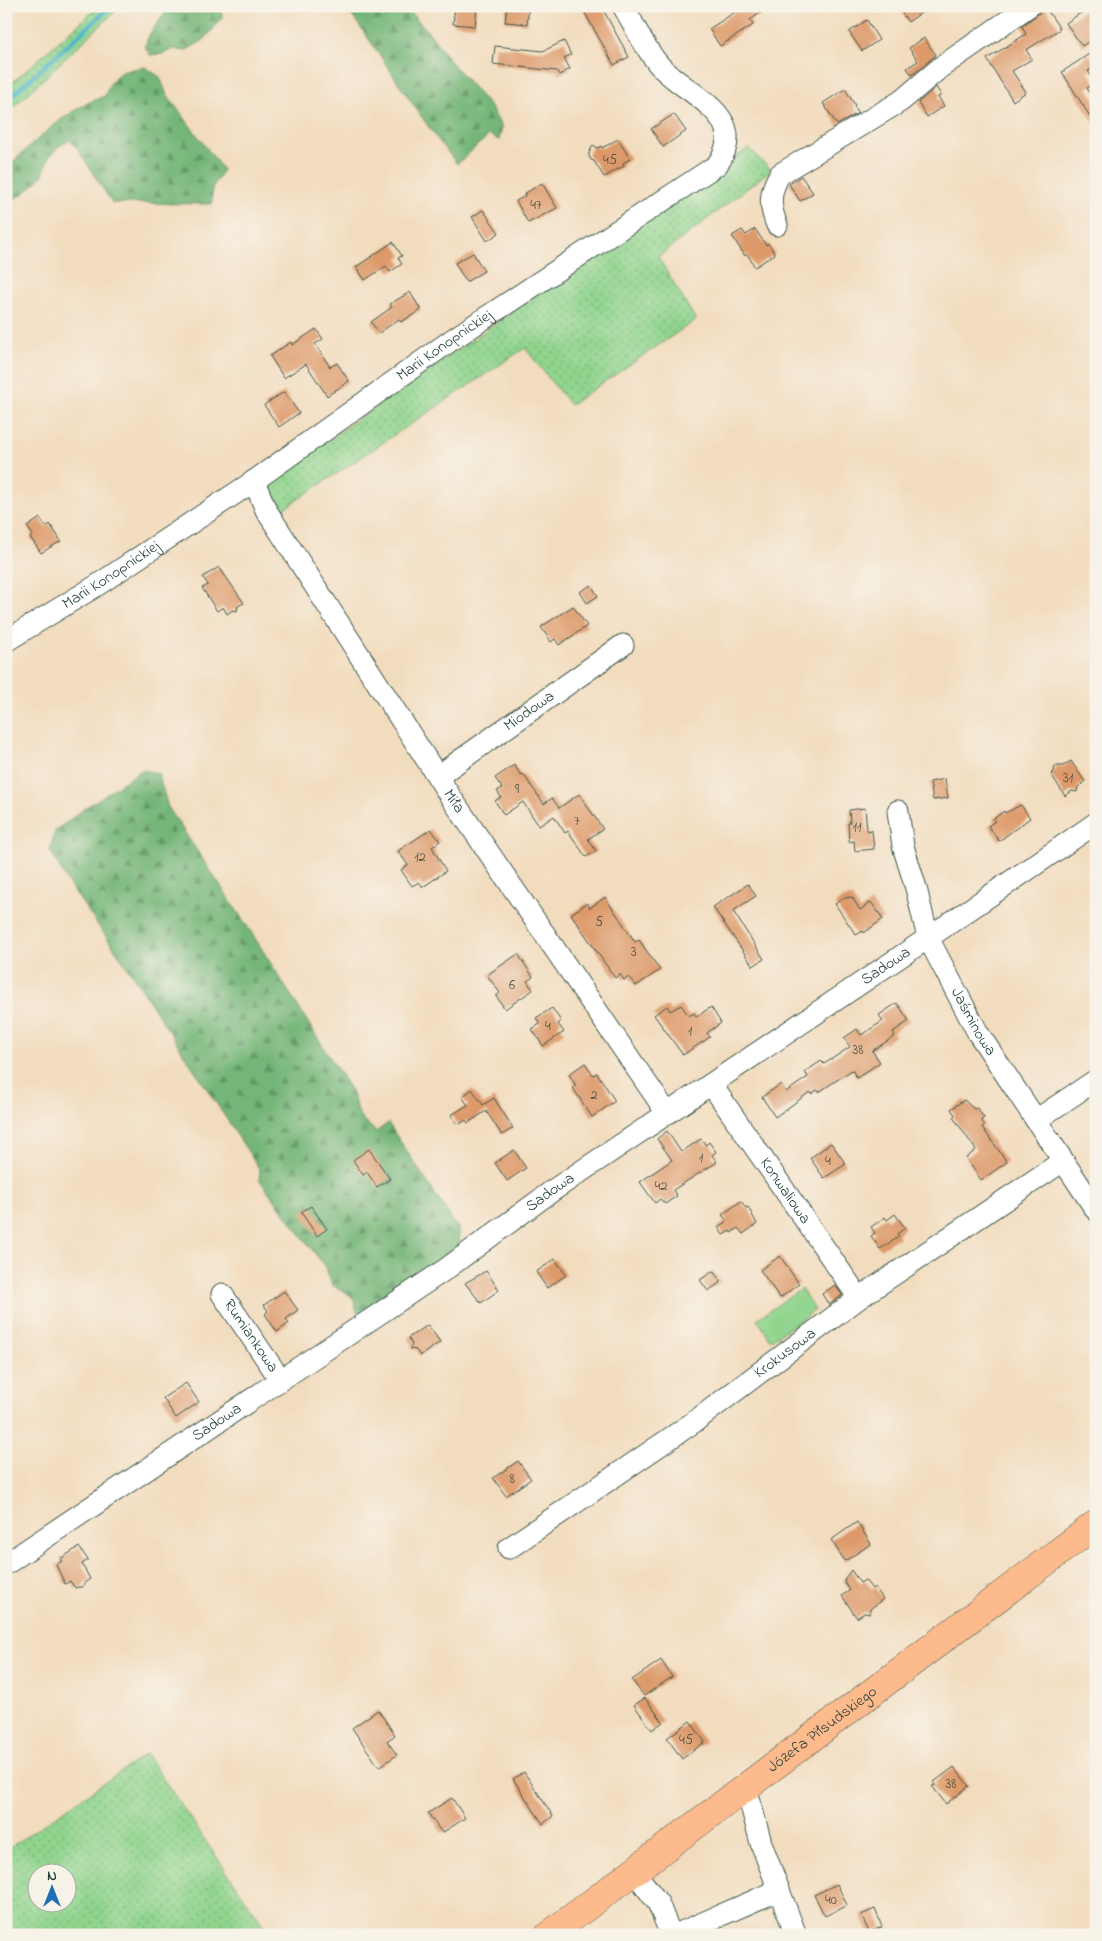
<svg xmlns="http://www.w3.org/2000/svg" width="1102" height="1941" font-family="'Indie Flower',sans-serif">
<defs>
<pattern id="grass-dots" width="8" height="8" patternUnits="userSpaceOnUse" patternTransform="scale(1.25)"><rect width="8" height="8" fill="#90d48d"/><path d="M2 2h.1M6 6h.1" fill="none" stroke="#75ad74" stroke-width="1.8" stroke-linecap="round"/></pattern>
<pattern id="forest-firs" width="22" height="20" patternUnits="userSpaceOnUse" patternTransform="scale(1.25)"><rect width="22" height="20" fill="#74b678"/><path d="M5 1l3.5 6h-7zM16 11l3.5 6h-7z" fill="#5f9563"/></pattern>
</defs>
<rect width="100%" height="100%" fill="#f7f3e8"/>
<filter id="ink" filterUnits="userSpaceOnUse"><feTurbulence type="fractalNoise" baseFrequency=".02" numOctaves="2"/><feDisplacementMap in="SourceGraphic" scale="10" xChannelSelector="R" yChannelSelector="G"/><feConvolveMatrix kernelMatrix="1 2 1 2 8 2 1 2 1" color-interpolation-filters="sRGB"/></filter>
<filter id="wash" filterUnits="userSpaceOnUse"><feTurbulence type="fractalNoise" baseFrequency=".0096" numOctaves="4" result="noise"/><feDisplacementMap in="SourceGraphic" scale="20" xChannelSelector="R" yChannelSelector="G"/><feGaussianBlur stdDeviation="1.12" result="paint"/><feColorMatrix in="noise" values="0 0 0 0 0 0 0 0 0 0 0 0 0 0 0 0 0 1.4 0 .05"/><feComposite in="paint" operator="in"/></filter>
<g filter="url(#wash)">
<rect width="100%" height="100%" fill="#f2dcbe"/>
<!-- grass -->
<g fill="url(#grass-dots)" stroke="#588860" fill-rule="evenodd">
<polygon points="99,6 121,6 6,114 6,88"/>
<polygon points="749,148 771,170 658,257 696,320 570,405 525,348 279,512 271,500 271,481 287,468"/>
<path d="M146 1754 270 1935H6V1850ZM38 1874H68V1904H38Z"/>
</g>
<!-- forest -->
<g fill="url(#forest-firs)" stroke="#4a7a56">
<polygon points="170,6 221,6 222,18 204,40 185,51 173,49 163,54 150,55 145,46 149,35"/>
<path d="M345 6H408L414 16 430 34 447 57 491 108 502 128 499 140 489 135 457 164C416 114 384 58 345 6Z"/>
<path d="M145 67 160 77 166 93 223 170 212 188V204L112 203 79 151 70 140 59 146 49 157 42 177 23 194 6 203V168C37 141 65 109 105 96 114 71 121 71 145 67Z"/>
<polygon points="142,770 158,773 168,807 253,935 351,1091 360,1117 376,1132 388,1123 459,1230 460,1245 445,1261 359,1318 353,1298 347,1293 332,1285 326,1268 259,1179 260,1170 119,955 68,883 50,850 55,831 85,808"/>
</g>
<!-- park -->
<polygon fill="#90d48d" stroke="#588860" points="801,1289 815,1310 771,1340 757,1319"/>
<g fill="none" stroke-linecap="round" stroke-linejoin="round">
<!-- stream -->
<polyline stroke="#49b4c6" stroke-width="4.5" points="6,101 111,6"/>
</g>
<g id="blocks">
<!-- building -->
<g fill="#dd9969">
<polygon points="455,6 477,6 475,26 453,24"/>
<polygon points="507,6 529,6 527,24 505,22"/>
<polygon points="581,6 601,6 629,57 614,65"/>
<polygon points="744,6 771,6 750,20 753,25 720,46 709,29"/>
<polygon points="897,6 931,6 908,22"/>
<polygon points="1096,7 1096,37 1082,46 1066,23 1088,8 1090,11"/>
<polygon points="1046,8 1060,29 1026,50 1032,59 1012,71 1026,92 1013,101 987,59 1026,34 1022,26"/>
<polygon points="867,20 879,40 862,51 849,32"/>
<polygon points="924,38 936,55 912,75 907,68 918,61 909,48"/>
<polygon points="564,41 571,55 564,58 570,69 559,75 557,71 493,64 495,46 543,51"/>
<polygon points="1089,54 1096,64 1096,66 1088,71 1096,83 1087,88 1096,102 1096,126 1062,72"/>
<polygon points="936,87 941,95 938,97 944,106 927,117 918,103"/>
<polygon points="845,89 855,105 854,106 858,113 837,125 823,103"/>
<polygon points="674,114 686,131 663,147 651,129"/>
<polygon points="618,139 630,159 623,163 624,166 604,177 594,161 591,160 589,156 589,153 593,145 598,148 601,146 602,148"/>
<polygon points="801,176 813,193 800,201 789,184"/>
<polygon points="542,183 557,208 528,223 516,201 525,196 524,194"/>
<polygon points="483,210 499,233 487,241 472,217"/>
<polygon points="755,229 766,245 768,243 775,254 755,267 747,254 745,256 732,236 742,230 746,235"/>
<polygon points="393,242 402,256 398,258 402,264 390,272 386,266 365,280 356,267"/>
<polygon points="473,253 484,271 466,282 455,263"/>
<polygon points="410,292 421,310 401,322 399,319 379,333 371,322 392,307 390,304"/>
<polygon points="316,329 323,339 315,344 330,367 337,363 349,381 327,396 306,364 284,378 270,356 291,342 292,345"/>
<polygon points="284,392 299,413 279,427 264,405"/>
<polygon points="40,518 46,527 50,524 61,541 41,553 30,537 33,535 27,527"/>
<polygon points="219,567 244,603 238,606 237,611 233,610 227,614 223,607 217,611 202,588 208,585 203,577"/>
<polygon points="591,585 598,596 587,603 580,592"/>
<polygon points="573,606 587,626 559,645 555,639 551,642 541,627"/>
<polygon points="1071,761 1085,782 1078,787 1077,792 1072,791 1065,796 1051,774 1054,772 1055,766 1063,766"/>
<polygon points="514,765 521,775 523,774 544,804 552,798 559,808 579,794 603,829 588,839 596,851 586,857 568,831 565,833 554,816 539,826 523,802 504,815 495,801 501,797 497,791 502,788 495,778"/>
<polygon points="945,779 948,798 933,800 930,782"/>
<polygon points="1021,805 1030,818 999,841 988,826 995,821 993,819 1004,811 1005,813"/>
<polygon points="865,808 867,831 872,830 874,849 855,851 854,841 849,842 848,823 850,823 849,810"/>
<polygon points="431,829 440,841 432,847 446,871 423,887 419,882 412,886 401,870 408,865 398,851"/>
<polygon points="748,884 756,896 733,911 764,959 753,966 713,907"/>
<polygon points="605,897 635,942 639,940 660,970 636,986 629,977 624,980 620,974 615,978 571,914 587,903 590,908"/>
<polygon points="852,897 860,910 871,902 883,919 864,933 863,931 856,935 835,904 843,898"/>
<polygon points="518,954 533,977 527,981 533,990 505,1009 496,996 500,993 487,975"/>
<polygon points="897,1003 909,1021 893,1032 895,1036 872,1051 880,1062 857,1078 852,1070 819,1092 817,1090 812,1094 810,1092 775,1117 762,1097 781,1084 786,1092 808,1077 805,1072 821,1061 824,1064 850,1047 844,1038 857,1029 861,1035 883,1021 879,1015"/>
<polygon points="681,1005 689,1016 694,1013 696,1017 711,1007 721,1023 707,1033 710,1037 683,1055 654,1015 667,1006 670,1011"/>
<polygon points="552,1008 561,1021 558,1024 564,1032 543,1046 532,1029 540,1024 536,1018"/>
<polygon points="585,1063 593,1075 597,1073 615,1101 592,1117 573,1088 576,1086 569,1074"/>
<polygon points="472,1089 483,1105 494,1098 513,1128 502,1135 486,1111 468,1123 466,1120 458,1125 451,1115 468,1105 462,1097"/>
<polygon points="964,1100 974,1109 977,1108 984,1118 981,1120 985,1125 982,1127 1007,1162 981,1180 966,1158 976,1150 953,1117 955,1115 951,1109"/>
<polygon points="667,1131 681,1152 701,1139 706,1145 709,1142 716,1152 712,1155 717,1162 673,1190 677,1196 665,1204 660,1199 655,1203 640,1182 672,1160 657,1139"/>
<polygon points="831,1143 846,1164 824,1178 810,1158"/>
<polygon points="369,1149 390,1179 377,1187 367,1172 363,1175 353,1160"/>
<polygon points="514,1150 526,1168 507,1181 495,1163"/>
<polygon points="741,1201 746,1208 748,1207 757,1224 743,1234 738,1228 731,1233 730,1231 723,1235 718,1227 727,1221 722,1215"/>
<polygon points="311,1206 327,1229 317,1236 301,1212"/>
<polygon points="895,1214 905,1228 897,1234 899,1237 880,1249 871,1236 875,1233 871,1227 885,1217 887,1220"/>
<polygon points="780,1256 799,1284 780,1298 760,1270"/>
<polygon points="555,1259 566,1275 547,1288 536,1272"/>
<polygon points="486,1271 499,1290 481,1303 465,1283"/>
<polygon points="713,1271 721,1282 708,1291 700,1280"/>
<polygon points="835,1285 842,1295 829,1305 822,1294"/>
<polygon points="284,1291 298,1310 286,1319 289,1323 277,1332 265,1314 268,1311 264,1305"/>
<polygon points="428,1325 440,1342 420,1356 416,1350 410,1349 412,1344 408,1338"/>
<polygon points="186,1383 199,1402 176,1418 163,1398"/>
<polygon points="518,1461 531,1479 506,1496 493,1478"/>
<polygon points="857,1522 871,1544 845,1561 831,1540"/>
<polygon points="79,1547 88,1560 82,1564 90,1579 84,1583 83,1587 78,1587 75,1588 70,1581 65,1584 56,1565 62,1561 60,1559"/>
<polygon points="851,1570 860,1583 865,1580 872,1589 875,1587 883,1599 870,1609 870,1614 864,1613 857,1618 842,1596 850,1590 844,1582 845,1578"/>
<polygon points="661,1660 672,1677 644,1696 632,1680"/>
<polygon points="645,1698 663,1722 652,1730 634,1705"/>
<polygon points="378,1710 395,1735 387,1741 397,1755 379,1767 352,1728"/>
<polygon points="690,1721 705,1742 682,1759 667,1738"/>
<polygon points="954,1767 969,1786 946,1804 932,1786 936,1785 934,1782"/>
<polygon points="524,1772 553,1816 543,1824 513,1779"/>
<polygon points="452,1798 465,1818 442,1833 428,1813"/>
<polygon points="837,1884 847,1905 825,1916 814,1895"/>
<polygon points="875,1909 882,1927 869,1932 861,1915"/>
</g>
</g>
</g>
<g filter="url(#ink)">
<use href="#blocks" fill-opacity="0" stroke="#3f5549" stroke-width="1"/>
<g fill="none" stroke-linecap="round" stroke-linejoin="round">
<!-- minor casing -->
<g stroke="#3f5549" stroke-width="23">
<g id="minor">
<path d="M777 225C769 206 769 192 780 174L901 101 941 67 1029 6"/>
<path id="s1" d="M254 481 266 510 450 796 667 1113"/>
<path id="s2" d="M6 641 96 586 254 481 453 339 717 165C752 115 687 96 660 66 645 49 635 26 623 6"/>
<path id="s3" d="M438 776 623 645"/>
<path id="s4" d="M898 811 903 846 916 888 928 938 978 1033 1096 1210"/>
<path id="s5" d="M711 1084 859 1298"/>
<polyline points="1036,1120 1096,1080"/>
<path id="s6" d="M222 1294 280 1379"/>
<path id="s7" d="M509 1548 694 1422 859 1298 1063 1161"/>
<path id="s8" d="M6 1564 446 1269 552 1191 928 938 1096 823"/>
<polyline points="746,1787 761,1843 796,1935"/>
<polyline points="634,1871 658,1903 671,1935"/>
<polyline points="675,1935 779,1890"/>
</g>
</g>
<!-- major casing -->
<g stroke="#3f5549" stroke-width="29">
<g id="major">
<path id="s9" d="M549 1935 1096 1524"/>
</g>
</g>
<!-- minor -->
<use href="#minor" stroke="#fff" stroke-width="21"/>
<!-- major -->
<use href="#major" stroke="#fcba8d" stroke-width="28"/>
</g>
</g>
<g text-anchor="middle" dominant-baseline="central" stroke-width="4.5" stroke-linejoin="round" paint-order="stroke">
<!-- number labels -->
<g font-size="14" fill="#4e5441">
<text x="610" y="160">45</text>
<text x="536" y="205">47</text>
<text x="1068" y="778">31</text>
<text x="517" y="789">9</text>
<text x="577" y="821">7</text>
<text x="857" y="827">11</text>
<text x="420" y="857">12</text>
<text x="599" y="922">5</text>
<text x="634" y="952">3</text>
<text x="512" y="985">6</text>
<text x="548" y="1026">4</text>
<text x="690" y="1031">1</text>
<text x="858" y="1050">38</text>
<text x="594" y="1095">2</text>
<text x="701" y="1158">1</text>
<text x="828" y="1161">4</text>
<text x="661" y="1186">42</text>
<text x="512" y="1479">8</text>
<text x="686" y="1740">45</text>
<text x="951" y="1784">38</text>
<text x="831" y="1900">40</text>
</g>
<!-- street labels -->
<g font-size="16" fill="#1f3d34" stroke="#f7f3e8">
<text stroke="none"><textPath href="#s2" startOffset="529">Marii Konopnickiej</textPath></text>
<text stroke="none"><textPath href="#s2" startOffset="124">Marii Konopnickiej</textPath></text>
<text stroke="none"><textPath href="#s3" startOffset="112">Miodowa</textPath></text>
<text stroke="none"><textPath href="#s1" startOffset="378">Miła</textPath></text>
<text stroke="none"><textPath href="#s8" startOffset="1064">Sadowa</textPath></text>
<text stroke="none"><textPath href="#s4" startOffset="226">Jaśminowa</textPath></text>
<text stroke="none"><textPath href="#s5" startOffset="130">Konwaliowa</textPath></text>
<text stroke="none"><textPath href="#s8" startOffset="659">Sadowa</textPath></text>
<text stroke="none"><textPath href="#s6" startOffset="51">Rumiankowa</textPath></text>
<text stroke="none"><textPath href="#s7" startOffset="338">Krokusowa</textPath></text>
<text stroke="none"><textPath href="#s8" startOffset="254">Sadowa</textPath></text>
<text stroke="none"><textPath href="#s9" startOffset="342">Józefa Piłsudskiego</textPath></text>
</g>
</g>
<!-- margin -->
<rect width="1102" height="1941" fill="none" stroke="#f7f3e8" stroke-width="25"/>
<!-- north arrow -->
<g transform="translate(52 1888)"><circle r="24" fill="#f7f3e8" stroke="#a1aaa0"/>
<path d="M0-4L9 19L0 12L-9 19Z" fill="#1f6fb2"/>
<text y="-8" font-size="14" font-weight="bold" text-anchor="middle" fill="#1f3d34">N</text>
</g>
</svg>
